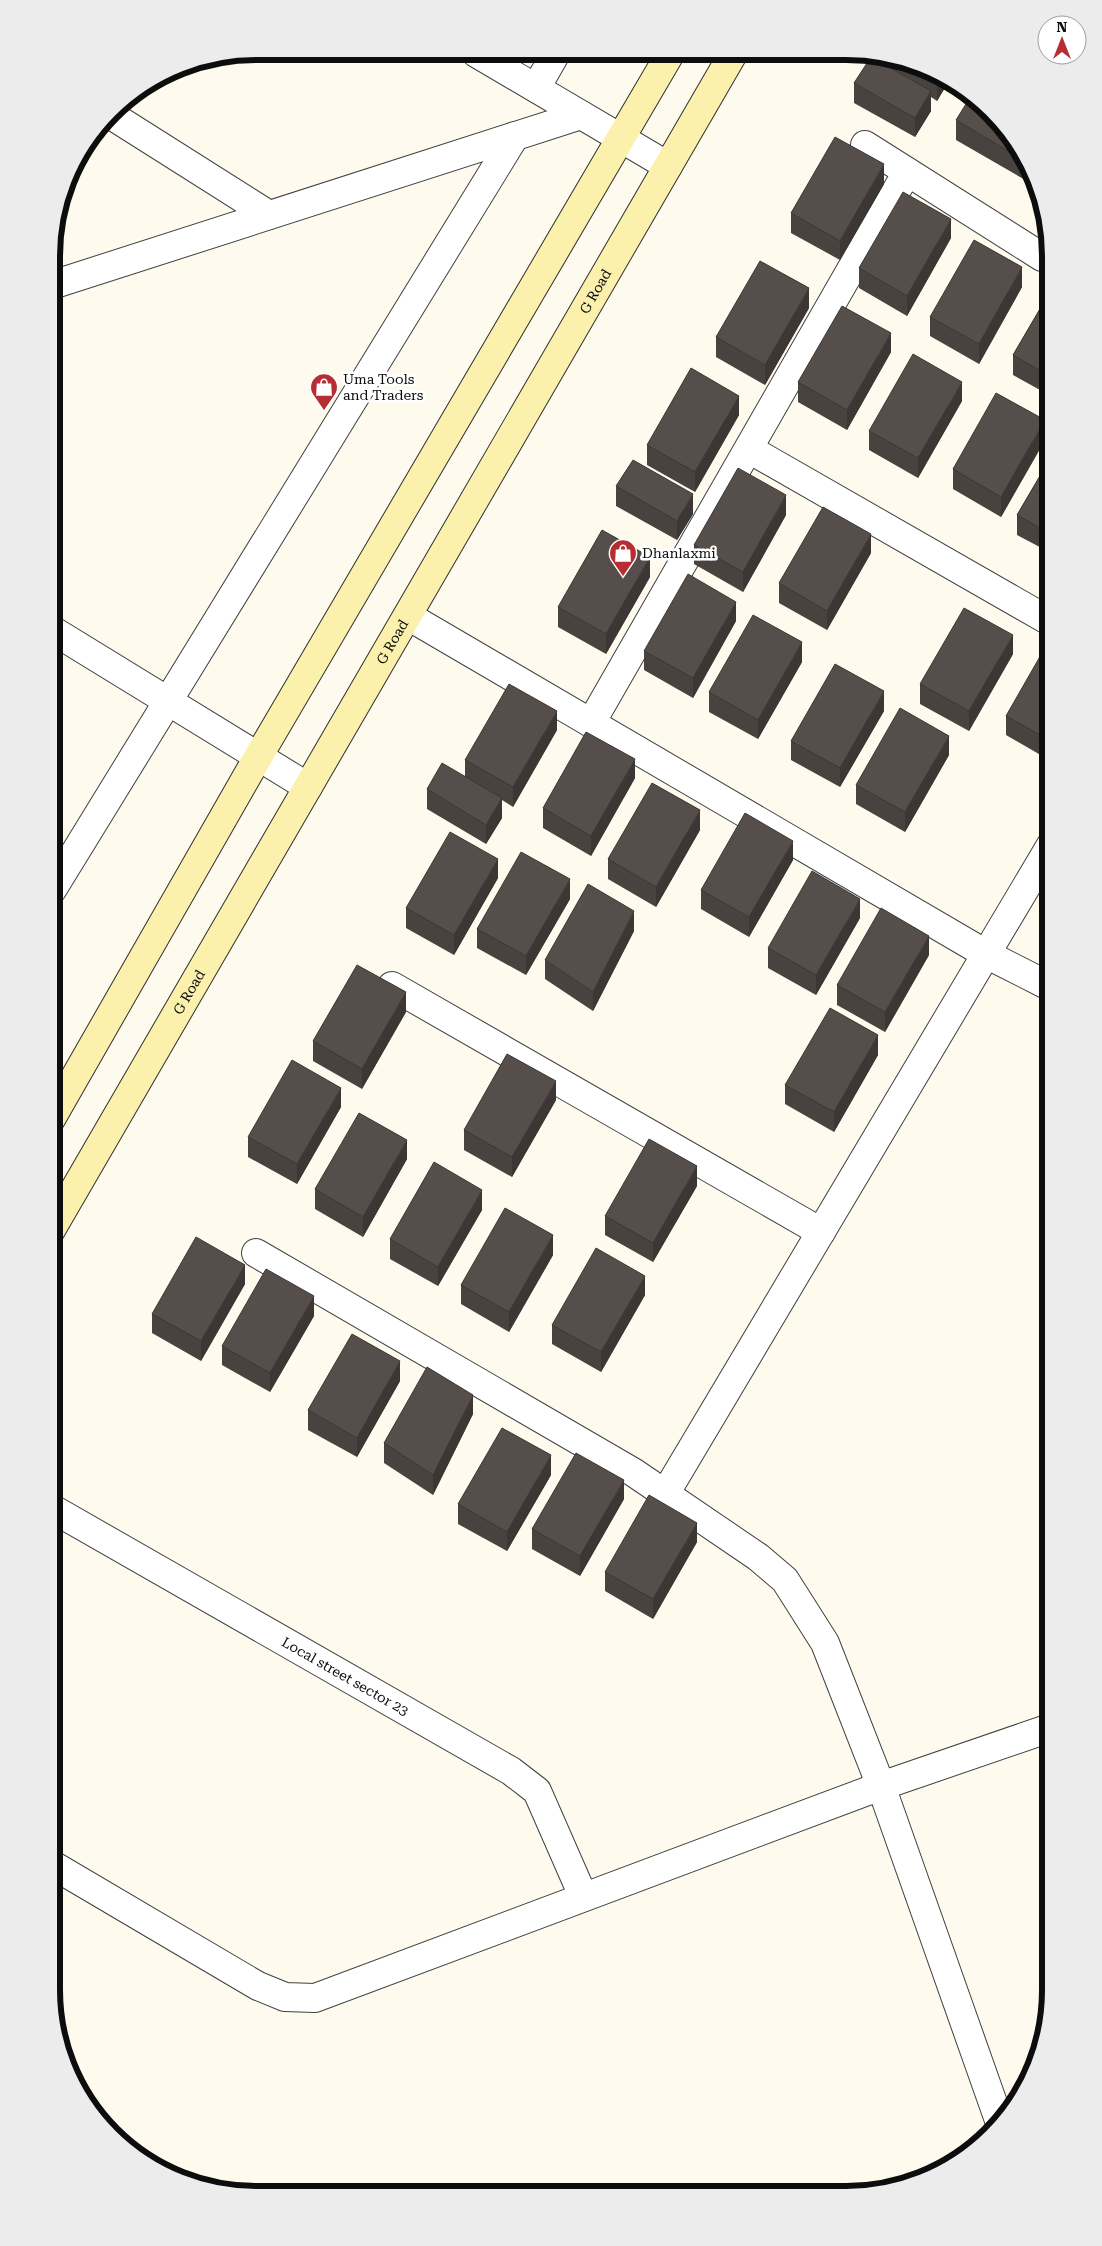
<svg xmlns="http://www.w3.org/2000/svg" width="1102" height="2246" font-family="'Roboto Serif',serif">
<rect width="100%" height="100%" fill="#fefbee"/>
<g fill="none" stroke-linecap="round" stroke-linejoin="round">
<!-- street casing -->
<g stroke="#404040" stroke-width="30">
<g id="street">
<polyline points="476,53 668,166"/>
<polyline points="536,88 556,53"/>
<polyline points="111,115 269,215"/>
<polyline points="865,145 1042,257"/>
<polyline points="52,285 581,115"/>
<polyline points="749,449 1051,622"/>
<polyline points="408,616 986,954 1051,987"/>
<polyline points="52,630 308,787"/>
<polyline points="591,723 907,172"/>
<polyline points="52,890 515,136"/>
<polyline points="392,986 821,1232"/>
<polyline points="256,1253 633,1472 758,1557 785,1580 825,1643 881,1786 1000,2123"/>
<polyline points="665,1494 1051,845"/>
<path id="s1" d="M51 1508 511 1771 537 1791 583 1896"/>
<polyline points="51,1864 258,1986 285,1997 315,1998 881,1786 1050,1728"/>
</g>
</g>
<!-- secondary casing -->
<g stroke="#2f2f2f" stroke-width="30">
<g id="secondary">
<polyline points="51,1119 258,757 670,54"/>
<path id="s2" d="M51 1230 733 54"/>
</g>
</g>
<!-- street -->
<use href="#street" stroke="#fff" stroke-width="28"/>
<!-- secondary -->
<use href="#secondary" stroke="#fbf1ad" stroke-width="28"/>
</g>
<!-- wall -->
<g fill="#494340">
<polygon points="876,55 885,55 937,73 949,81 937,101 931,97 931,111 915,137 854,103 854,83 876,60"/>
<polygon points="956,120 1016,143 1039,188 956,140"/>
<polygon points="884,184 840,260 791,233 791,213"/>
<polygon points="951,238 907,316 859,288 859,268"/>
<polygon points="1022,287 979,364 930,336 930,317"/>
<polygon points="1051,290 1051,396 1013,375 1013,355"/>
<polygon points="809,308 765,385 716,357 716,337"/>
<polygon points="891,352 847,430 798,402 798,382"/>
<polygon points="962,401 918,478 869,450 869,431"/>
<polygon points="739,415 695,492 647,465 647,445"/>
<polygon points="1045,440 1001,517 953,489 953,469"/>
<polygon points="1051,457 1051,553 1017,535 1017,515"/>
<polygon points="616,486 693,514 677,540 616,506"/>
<polygon points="786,515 743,592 694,564 694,545"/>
<polygon points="871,553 827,630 779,603 779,583"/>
<polygon points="650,577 606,654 558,627 558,607"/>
<polygon points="736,621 693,698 644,670 644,651"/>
<polygon points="1051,639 1051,761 1006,735 1006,716"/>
<polygon points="1013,654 969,731 920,704 920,684"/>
<polygon points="802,662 758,739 709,712 709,692"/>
<polygon points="884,711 840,787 791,760 791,741"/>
<polygon points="557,730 513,807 502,800 502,818 486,844 427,809 427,789 465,777 465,760"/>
<polygon points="949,755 905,832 856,804 856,785"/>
<polygon points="635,778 591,856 543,828 543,808"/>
<polygon points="700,830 656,907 608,879 608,859"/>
<polygon points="793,860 749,937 701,909 701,890"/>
<polygon points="498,878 454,955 406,928 406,908"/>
<polygon points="570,899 526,975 477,948 477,929"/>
<polygon points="860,918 816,995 768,968 768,948"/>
<polygon points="634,931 593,1011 545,979 545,960"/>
<polygon points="929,955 885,1032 837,1005 837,985"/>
<polygon points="406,1012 362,1089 313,1061 313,1041"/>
<polygon points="878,1055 834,1132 785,1104 785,1085"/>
<polygon points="556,1100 512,1177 464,1150 464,1130"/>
<polygon points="341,1107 297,1184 248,1157 248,1137"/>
<polygon points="407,1159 363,1237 315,1209 315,1189"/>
<polygon points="697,1186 653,1262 605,1235 605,1216"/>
<polygon points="482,1210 438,1286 390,1259 390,1239"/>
<polygon points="553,1255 509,1332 461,1304 461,1285"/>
<polygon points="245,1284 201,1361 152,1333 152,1314"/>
<polygon points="645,1295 601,1372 552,1344 552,1325"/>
<polygon points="314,1316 270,1392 222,1365 222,1346"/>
<polygon points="400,1381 357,1457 308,1430 308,1410"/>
<polygon points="473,1414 433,1495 384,1463 384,1443"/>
<polygon points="551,1475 507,1551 458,1524 458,1504"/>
<polygon points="624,1499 580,1576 532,1549 532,1529"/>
<polygon points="697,1542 653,1619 605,1591 605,1572"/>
</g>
<!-- shaded-wall -->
<g fill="#3c3734">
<polygon points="940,75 949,81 937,101 937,81"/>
<polygon points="931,91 931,111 915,137 915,118"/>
<polygon points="884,164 884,184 840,260 840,241"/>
<polygon points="951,219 951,238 907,316 907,296"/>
<polygon points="1022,267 1022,287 979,364 979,344"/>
<polygon points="809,288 809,308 765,385 765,365"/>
<polygon points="891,333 891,352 847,430 847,410"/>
<polygon points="962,382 962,401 918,478 918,458"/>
<polygon points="739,396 739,415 695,492 695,472"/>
<polygon points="1045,420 1045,440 1001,517 1001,497"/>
<polygon points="693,494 693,514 677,540 677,521"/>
<polygon points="786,495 786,515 743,592 743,572"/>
<polygon points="871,534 871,553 827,630 827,611"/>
<polygon points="650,557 650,577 606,654 606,634"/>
<polygon points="736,602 736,621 693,698 693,678"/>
<polygon points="1013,635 1013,654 969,731 969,711"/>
<polygon points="802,642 802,662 758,739 758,720"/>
<polygon points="884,691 884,711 840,787 840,768"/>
<polygon points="557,711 557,730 513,807 513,787"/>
<polygon points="949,736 949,755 905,832 905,812"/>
<polygon points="635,759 635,778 591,856 591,836"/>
<polygon points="502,798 502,818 486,844 486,825"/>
<polygon points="700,810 700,830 656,907 656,887"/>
<polygon points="793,841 793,860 749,937 749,917"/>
<polygon points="498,859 498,878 454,955 454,935"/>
<polygon points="570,879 570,899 526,975 526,956"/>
<polygon points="860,899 860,918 816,995 816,975"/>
<polygon points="634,911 634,931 593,1011 593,992"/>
<polygon points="929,936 929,955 885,1032 885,1012"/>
<polygon points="406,992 406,1012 362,1089 362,1069"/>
<polygon points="878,1035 878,1055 834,1132 834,1112"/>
<polygon points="556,1081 556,1100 512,1177 512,1157"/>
<polygon points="341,1088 341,1107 297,1184 297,1164"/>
<polygon points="407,1140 407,1159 363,1237 363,1217"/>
<polygon points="697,1166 697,1186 653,1262 653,1243"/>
<polygon points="482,1190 482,1210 438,1286 438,1267"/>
<polygon points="553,1235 553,1255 509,1332 509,1312"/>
<polygon points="245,1265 245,1284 201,1361 201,1341"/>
<polygon points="645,1276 645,1295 601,1372 601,1352"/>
<polygon points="314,1296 314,1316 270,1392 270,1373"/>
<polygon points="400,1361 400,1381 357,1457 357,1438"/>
<polygon points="473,1395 473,1414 433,1495 433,1475"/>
<polygon points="551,1455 551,1475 507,1551 507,1532"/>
<polygon points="624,1480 624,1499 580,1576 580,1556"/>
<polygon points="697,1523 697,1542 653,1619 653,1599"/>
</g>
<!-- building -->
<g fill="#554e4a" stroke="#3c3734">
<polygon points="871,57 931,91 915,118 854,83"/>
<polygon points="899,60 937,73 940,75 937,81"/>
<polygon points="971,96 981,102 1016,143 1025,161 956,120"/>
<polygon points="835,137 884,164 840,241 791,213"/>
<polygon points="903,192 951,219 907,296 859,268"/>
<polygon points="974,240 1022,267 979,344 930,317"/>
<polygon points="760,261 809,288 765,365 716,337"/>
<polygon points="1051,290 1051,377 1013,355"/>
<polygon points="842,306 891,333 847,410 798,382"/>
<polygon points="913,354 962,382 918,458 869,431"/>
<polygon points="691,368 739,396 695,472 647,445"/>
<polygon points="996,393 1045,420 1001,497 953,469"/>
<polygon points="1051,457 1051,534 1017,515"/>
<polygon points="633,460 693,494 677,521 616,486"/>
<polygon points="738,468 786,495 743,572 694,545"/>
<polygon points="823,507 871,534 827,611 779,583"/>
<polygon points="602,530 650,557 606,634 558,607"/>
<polygon points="688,574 736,602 693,678 644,651"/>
<polygon points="964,608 1013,635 969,711 920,684"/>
<polygon points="753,615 802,642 758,720 709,692"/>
<polygon points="1050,639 1051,639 1051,741 1006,716"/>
<polygon points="835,664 884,691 840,768 791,741"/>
<polygon points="509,684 557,711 513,787 465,760"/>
<polygon points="900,708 949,736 905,812 856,785"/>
<polygon points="586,732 635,759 591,836 543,808"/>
<polygon points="442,763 502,798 486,825 427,789"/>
<polygon points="652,783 700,810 656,887 608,859"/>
<polygon points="745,813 793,841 749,917 701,890"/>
<polygon points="450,832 498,859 454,935 406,908"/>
<polygon points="521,852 570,879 526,956 477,929"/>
<polygon points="812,871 860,899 816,975 768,948"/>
<polygon points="588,884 634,911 593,992 545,960"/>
<polygon points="881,908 929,936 885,1012 837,985"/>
<polygon points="357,965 406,992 362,1069 313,1041"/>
<polygon points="830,1008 878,1035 834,1112 785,1085"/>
<polygon points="507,1054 556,1081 512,1157 464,1130"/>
<polygon points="292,1060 341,1088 297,1164 248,1137"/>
<polygon points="359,1113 407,1140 363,1217 315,1189"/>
<polygon points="649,1139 697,1166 653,1243 605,1216"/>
<polygon points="434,1162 482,1190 438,1267 390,1239"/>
<polygon points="505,1208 553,1235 509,1312 461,1285"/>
<polygon points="196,1237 245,1265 201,1341 152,1314"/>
<polygon points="596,1248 645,1276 601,1352 552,1325"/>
<polygon points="266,1269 314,1296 270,1373 222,1346"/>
<polygon points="352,1334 400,1361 357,1438 308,1410"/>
<polygon points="427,1367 473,1395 433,1475 384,1443"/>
<polygon points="502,1428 551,1455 507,1532 458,1504"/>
<polygon points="576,1453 624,1480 580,1556 532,1529"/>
<polygon points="649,1495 697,1523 653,1599 605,1572"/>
</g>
<!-- icons -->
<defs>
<g id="shop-pin" transform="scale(1.4375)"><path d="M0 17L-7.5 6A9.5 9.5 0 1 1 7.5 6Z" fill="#b62d34" stroke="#fff"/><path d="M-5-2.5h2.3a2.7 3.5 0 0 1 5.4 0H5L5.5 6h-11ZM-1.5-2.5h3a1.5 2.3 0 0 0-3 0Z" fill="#fff"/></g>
</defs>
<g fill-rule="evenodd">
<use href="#shop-pin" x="324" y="387"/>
<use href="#shop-pin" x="623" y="553"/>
</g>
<g text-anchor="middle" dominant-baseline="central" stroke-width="5" stroke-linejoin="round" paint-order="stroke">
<!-- street labels -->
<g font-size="14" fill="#0d0d0d" stroke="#fff">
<text stroke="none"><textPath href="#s2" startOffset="1085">G Road</textPath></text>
<text stroke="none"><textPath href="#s2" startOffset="680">G Road</textPath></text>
<text stroke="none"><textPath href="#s2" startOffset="275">G Road</textPath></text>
<text stroke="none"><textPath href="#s1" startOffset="339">Local street sector 23</textPath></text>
</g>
<!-- poi labels -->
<g font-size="14" fill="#0d0d0d" stroke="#fff" text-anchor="start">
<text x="343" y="379">Uma Tools<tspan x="343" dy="16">and Traders</tspan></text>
<text x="642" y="553">Dhanlaxmi</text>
</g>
</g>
<!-- crop -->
<path d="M0 0H1102V2246H0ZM256 60H846A196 196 0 0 1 1042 256V1990A196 196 0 0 1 846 2186H256A196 196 0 0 1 60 1990V256A196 196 0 0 1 256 60Z" fill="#ececec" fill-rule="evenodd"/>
<path fill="none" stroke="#0d0d0d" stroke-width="6" d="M256 60H846A196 196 0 0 1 1042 256V1990A196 196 0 0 1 846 2186H256A196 196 0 0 1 60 1990V256A196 196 0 0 1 256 60Z"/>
<!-- north arrow -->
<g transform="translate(1062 40)"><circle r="24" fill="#ffffff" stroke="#9e9e9e"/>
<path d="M0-4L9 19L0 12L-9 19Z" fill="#b62d34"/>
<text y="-8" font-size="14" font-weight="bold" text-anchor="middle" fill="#0d0d0d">N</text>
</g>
</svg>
